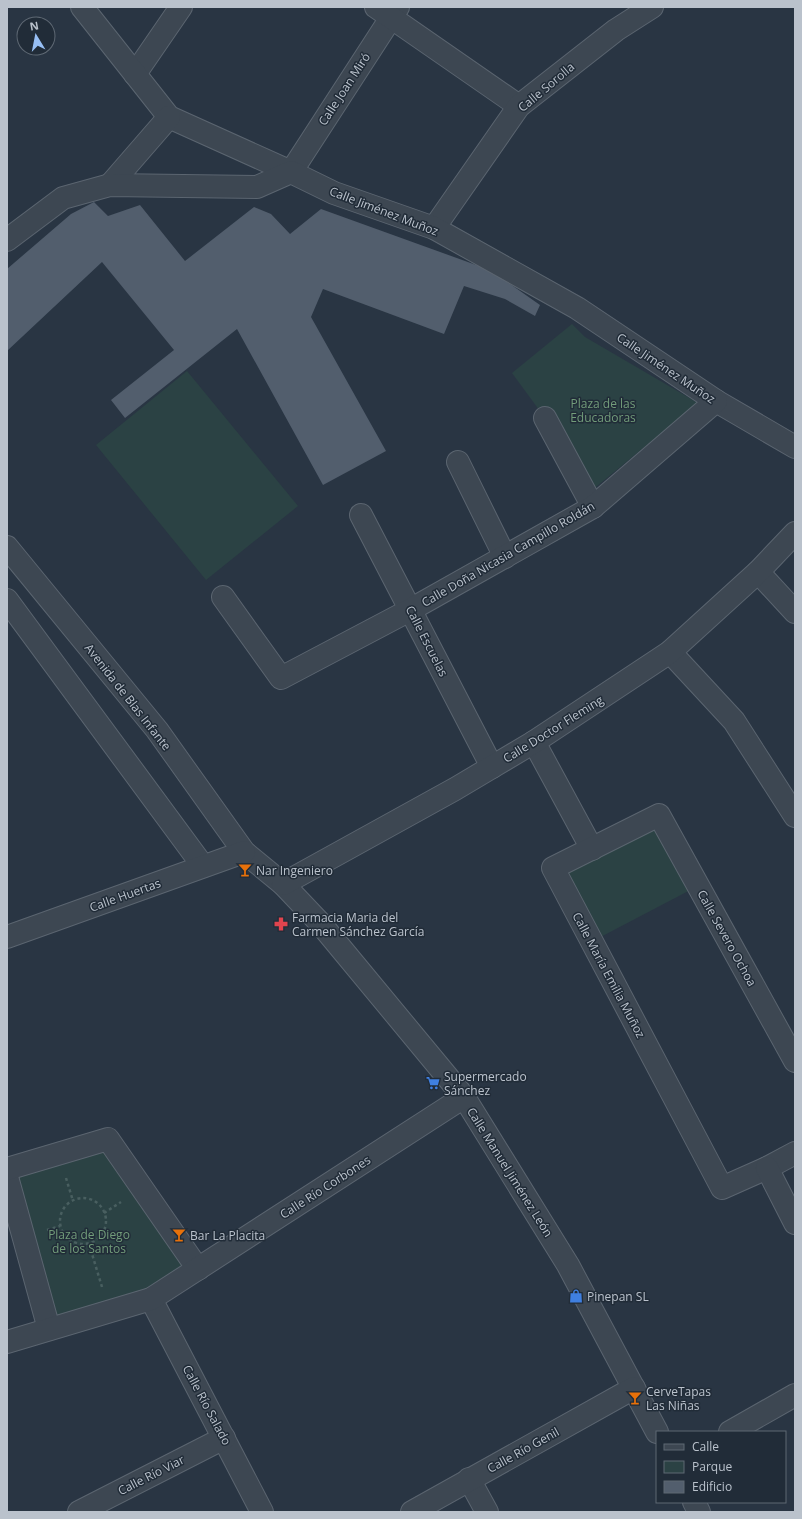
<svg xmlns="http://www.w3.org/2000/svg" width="802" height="1519" font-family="'Open Sans',sans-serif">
<rect width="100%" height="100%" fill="#293543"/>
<!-- green -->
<g fill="#2b4244">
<polygon points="572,324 585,337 698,403 591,491 545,418 512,373"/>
<polygon points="187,371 298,506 206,580 96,445"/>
<polygon points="659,815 698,886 591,942 553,868"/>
<polygon points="108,1139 198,1269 39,1333 7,1169"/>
</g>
<!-- building -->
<polygon fill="#525e6d" points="94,202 108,216 140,205 185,261 254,207 271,214 290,234 321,209 490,270 540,305 535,316 505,299 464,286 444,334 323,289 311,317 386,451 323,485 237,329 125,418 111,400 174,350 102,262 7,351 7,269 71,214"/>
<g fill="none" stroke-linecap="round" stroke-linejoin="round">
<!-- pedestrian casing -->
<g stroke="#5b6570" stroke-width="24">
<g id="pedestrian">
<polyline points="135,74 181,7"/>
<polyline points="545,418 593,507"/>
<polyline points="7,1177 49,1329"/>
</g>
</g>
<!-- minor casing -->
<g stroke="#5b6570" stroke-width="24">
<g id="minor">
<polyline points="82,7 169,117 291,172 398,7"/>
<polyline points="376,7 519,106"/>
<polyline points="110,185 169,117"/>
<polyline points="434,228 519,106 616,30 652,7"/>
<polyline points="7,240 63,198 110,185 257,187 291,172 334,193 434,228 577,308 716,401 795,447"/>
<polyline points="458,462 505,557"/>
<polyline points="361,515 492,767"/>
<polyline points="7,547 157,730 244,852 283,884 320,923 464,1097 568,1265 657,1432"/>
<polyline points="758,572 795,612"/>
<polyline points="223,597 281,678 410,610 593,507 716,401"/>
<polyline points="7,600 203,866"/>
<polyline points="670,652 734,721 795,816"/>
<polyline points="534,742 592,849"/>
<polyline points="283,884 455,789 492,767 534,742 670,652 758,572 795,533"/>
<polyline points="7,937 244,852"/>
<polyline points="795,1061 659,815 553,868 722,1188 767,1168 795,1153"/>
<polyline points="767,1168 795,1223"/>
<polyline points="7,1169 108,1139 198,1269"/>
<polyline points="151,1299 262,1512"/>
<polyline points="7,1342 151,1299 464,1097"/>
<polyline points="730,1432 795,1395"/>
<polyline points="469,1479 487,1512"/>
<polyline points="694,1502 699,1512"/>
<polyline points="79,1512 224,1438"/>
<polyline points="412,1512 634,1388"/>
</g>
</g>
<!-- path -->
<g stroke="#495f60" stroke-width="2.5" stroke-dasharray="3 3" stroke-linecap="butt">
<polyline points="66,1178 73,1201"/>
<circle cx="83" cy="1221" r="23"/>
<polyline points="104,1213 121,1202"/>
<polyline points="47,1230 60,1226"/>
<polyline points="89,1244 102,1287"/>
</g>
<!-- pedestrian -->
<use href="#pedestrian" stroke="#3d4752" stroke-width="22"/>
<!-- minor -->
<use href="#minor" stroke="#3d4752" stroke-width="22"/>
</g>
<!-- icons -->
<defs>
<g id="bar-bare" transform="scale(1.08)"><path d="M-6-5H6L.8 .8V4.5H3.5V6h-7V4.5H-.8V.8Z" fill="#e8710a" stroke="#212c38" stroke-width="2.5" paint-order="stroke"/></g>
<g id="pharmacy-bare" transform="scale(1.08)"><path d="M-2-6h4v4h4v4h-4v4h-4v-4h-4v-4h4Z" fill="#e0444e" stroke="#212c38" stroke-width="2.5" paint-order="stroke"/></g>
<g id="supermarket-bare" transform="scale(1.08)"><path d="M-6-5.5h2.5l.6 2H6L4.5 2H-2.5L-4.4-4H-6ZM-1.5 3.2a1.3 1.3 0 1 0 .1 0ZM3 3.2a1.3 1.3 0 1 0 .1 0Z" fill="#3f7fe0" stroke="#212c38" stroke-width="2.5" paint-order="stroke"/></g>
<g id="shop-bare" transform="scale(1.08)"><path d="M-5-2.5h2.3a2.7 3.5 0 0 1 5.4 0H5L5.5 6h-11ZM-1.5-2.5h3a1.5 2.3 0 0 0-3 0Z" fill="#3f7fe0" stroke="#212c38" stroke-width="2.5" paint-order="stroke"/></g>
</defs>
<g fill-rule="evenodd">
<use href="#bar-bare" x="245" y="870"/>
<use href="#pharmacy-bare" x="281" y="924"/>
<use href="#supermarket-bare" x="433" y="1083"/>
<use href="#bar-bare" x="179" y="1235"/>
<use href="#shop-bare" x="576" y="1296"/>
<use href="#bar-bare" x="635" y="1398"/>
</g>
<g text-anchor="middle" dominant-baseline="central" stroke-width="3" stroke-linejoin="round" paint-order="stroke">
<!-- street labels -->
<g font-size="12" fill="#bac2cc" stroke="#212c38">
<text transform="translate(546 87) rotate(-40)">Calle Sorolla</text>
<text transform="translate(344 89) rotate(-57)">Calle Joan Miró</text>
<text transform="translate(384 211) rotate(21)">Calle Jiménez Muñoz</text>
<text transform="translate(666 368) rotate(34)">Calle Jiménez Muñoz</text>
<text transform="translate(508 554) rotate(-30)">Calle Doña Nicasia Campillo Roldán</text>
<text transform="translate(427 641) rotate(63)">Calle Escuelas</text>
<text transform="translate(128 697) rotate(52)">Avenida de Blas Infante</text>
<text transform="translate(553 729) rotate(-32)">Calle Doctor Fleming</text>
<text transform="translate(125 895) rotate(-20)">Calle Huertas</text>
<text transform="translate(727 938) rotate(61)">Calle Severo Ochoa</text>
<text transform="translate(609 975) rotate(62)">Calle María Emilia Muñoz</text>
<text transform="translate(510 1172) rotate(58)">Calle Manuel Jiménez León</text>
<text transform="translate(325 1187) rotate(-33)">Calle Río Corbones</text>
<text transform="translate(207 1405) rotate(62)">Calle Río Salado</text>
<text transform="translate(523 1450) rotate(-29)">Calle Río Genil</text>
<text transform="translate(151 1475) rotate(-27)">Calle Río Viar</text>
</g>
<!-- park labels -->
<g font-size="12" fill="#729c7a" stroke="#212c38">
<text x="603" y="403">Plaza de las<tspan x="603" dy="14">Educadoras</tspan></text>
<text x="89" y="1234">Plaza de Diego<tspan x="89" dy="14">de los Santos</tspan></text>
</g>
<!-- poi labels -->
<g font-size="12" fill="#bac2cc" stroke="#212c38" text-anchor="start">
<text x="256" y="870">Nar Ingeniero</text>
<text x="292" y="917">Farmacia Maria del<tspan x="292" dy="14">Carmen Sánchez García</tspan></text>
<text x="444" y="1076">Supermercado<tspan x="444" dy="14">Sánchez</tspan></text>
<text x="190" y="1235">Bar La Placita</text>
<text x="587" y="1296">Pinepan SL</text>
<text x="646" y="1391">CerveTapas<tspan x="646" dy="14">Las Niñas</tspan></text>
</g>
</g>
<!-- border -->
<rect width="802" height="1519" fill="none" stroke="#bac2cc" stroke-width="16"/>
<!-- legend -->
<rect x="656" y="1431" width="130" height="72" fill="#212c38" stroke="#5e6873"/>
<rect x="664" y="1444" width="20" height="6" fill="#3d4752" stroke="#5e6873"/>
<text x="692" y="1451" font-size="12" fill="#bac2cc">Calle</text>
<rect x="664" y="1461" width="20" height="12" fill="#2b4244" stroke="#5e6873"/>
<text x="692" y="1471" font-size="12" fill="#bac2cc">Parque</text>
<rect x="664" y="1481" width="20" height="12" fill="#525e6d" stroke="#5e6873"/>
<text x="692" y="1491" font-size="12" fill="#bac2cc">Edificio</text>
<!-- north arrow -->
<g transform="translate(36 36) rotate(350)"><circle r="19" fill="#212c38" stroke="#5e6873"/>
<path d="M0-3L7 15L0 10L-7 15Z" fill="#97bff4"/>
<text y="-6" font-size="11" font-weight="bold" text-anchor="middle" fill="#bac2cc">N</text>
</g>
</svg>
